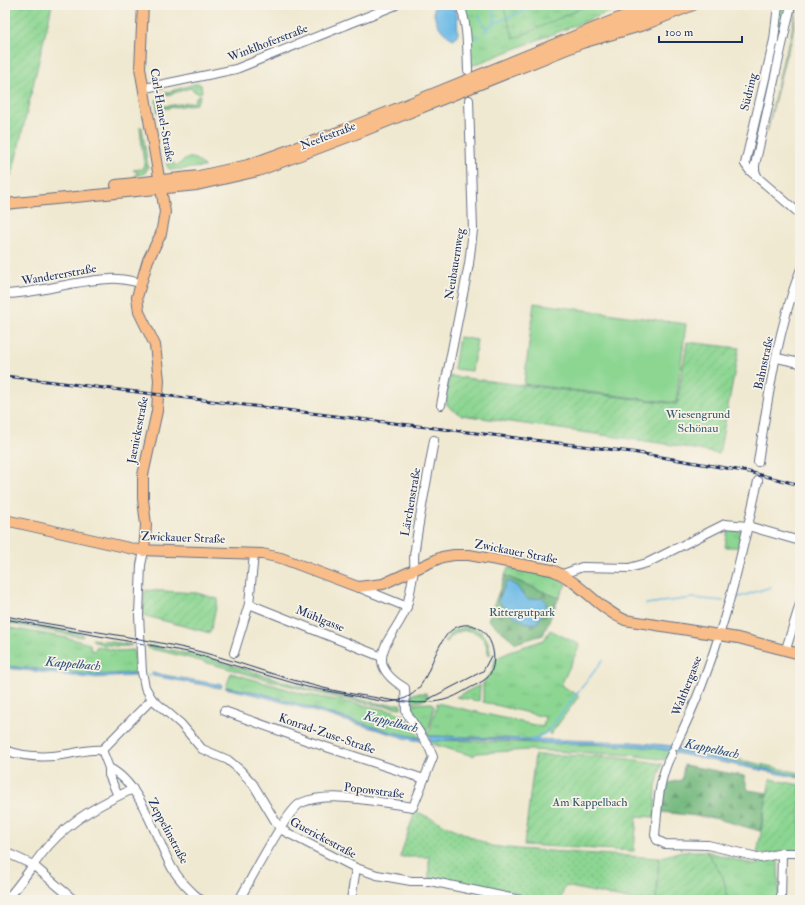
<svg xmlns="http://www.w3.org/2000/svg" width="805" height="905" font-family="'IM FELL Double Pica',serif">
<defs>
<pattern id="grass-tufts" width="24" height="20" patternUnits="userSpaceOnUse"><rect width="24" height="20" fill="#8cd692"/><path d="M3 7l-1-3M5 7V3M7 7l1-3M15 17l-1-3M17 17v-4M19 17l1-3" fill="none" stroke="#78b880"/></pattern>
<pattern id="forest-firs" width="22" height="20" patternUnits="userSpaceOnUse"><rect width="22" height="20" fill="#71b77c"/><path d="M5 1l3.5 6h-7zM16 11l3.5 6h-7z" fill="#5c9569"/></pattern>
<pattern id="wetland-marsh" width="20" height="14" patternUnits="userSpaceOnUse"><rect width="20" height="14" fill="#8cd692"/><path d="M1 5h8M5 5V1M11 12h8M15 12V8" fill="none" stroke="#78b880"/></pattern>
<pattern id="park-dots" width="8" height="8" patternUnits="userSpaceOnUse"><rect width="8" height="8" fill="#8cd692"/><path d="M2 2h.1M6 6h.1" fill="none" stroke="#78b880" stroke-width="1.8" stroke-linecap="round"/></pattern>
<pattern id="garden-furrows" width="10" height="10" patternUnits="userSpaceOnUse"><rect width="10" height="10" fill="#8cd692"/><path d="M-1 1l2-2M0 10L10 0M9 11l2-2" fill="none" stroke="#78b880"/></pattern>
</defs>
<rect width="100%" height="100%" fill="#f7f3e8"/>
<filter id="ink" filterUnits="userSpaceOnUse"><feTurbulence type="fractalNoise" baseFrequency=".025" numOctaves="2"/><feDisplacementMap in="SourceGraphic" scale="8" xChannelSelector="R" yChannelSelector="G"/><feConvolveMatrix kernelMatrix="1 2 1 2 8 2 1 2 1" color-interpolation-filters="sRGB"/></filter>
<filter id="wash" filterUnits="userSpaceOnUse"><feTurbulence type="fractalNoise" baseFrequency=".012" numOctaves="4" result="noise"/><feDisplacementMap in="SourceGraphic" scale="16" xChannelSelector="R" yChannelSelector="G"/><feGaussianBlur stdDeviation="0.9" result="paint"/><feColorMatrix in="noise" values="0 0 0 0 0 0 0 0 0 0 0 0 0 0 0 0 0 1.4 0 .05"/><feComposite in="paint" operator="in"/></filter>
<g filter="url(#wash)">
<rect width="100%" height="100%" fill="#f0e9d1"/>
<!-- grass -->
<g fill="url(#grass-tufts)" stroke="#548278">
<polygon points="465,5 627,5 471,66"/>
<path d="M781 5H785C776 58 765 112 753 164L750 165 749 163Z"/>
<polygon points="797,5 791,42 785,58 767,132 784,57 790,41"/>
<polygon points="198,83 201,85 202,92 197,93 190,88 164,96 159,102 159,107 194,102 198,95 201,95 196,104 161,109 162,112 158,113 156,101 161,94"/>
<polygon points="140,127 142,127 148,168 144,174 134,176 138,173 133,170 142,169 144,165"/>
<path d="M165 150 170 153 166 157 177 166C189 155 193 155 205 167L170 170 167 166Z"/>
<polygon points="728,529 742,531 738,547 725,547"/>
<polygon points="508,568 558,578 566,584 559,598 505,576"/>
<polygon points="5,621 83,634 82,637 5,623"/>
<polygon points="5,627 68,638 90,644 91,650 94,651 97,646 118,651 134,650 135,673 94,675 5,666"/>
<path d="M466 627C482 628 490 639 490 655L488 654C488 631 460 621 447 642L445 641 452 631Z"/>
<path d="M550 630 580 645 561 685 579 696 550 735 548 729 545 733 531 739 427 736 425 733 431 729C431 720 436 712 437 703L543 727 545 717 483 702V683L493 671 495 659 516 649 544 640Z"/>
<path d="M92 639 132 645C124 648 95 645 92 639Z"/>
<path d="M148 645 208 658 313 690 382 704H401V708C314 699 233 666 147 648Z"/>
<polygon points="231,673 304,694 394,711 404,716 420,738 388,731 261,693 226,687"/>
<polygon points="480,685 479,701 456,697"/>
<polygon points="415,693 426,693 429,697 421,701 408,702 407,699"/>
<polygon points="432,703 434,706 429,728 423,731 410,712 409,704"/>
<polygon points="440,740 643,746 670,751 666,760 630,755 529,750 477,753 473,756 432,744 430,742"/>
<polygon points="677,747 682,747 800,773 800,776 676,749"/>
<path d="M706 851C716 854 751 865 758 864 766 862 770 856 778 860L779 900H728L723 877Z"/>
</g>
<!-- forest -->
<g fill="url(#forest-firs)" stroke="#46736d">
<polygon points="505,576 559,598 543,635 516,643 488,620"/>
<polygon points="684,765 744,776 748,790 768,793 760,831 714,818 661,812 663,784 682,780"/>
</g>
<!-- wetland -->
<polygon fill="url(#wetland-marsh)" stroke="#548278" points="503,5 588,5 514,39"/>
<!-- park -->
<polygon fill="url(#park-dots)" stroke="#548278" points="415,811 491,846 517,849 659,858 656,900 632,900 565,886 560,900 528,900 484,888 429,878 429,857 400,857"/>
<!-- garden -->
<g fill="url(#garden-furrows)" stroke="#548278">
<polygon points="5,5 52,5 12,175 5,175"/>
<polygon points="687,342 739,348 719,454 673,445 461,415 451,409 445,402 449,376 677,404"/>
<polygon points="145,590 197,593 218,599 210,633 142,615"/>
<path d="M535 755C578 755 620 756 662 764L656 786 655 817 637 816 634 851 524 845Z"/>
<polygon points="770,779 800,785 800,850 757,855"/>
<polygon points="681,851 706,851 723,877 728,900 656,900 659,858"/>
</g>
<!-- pitch -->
<g fill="#8cd692" stroke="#548278">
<polygon points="534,303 686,324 676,403 524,384"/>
<polygon points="459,337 477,340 472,371 454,369"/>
</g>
<!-- water -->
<g fill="#6cbae6" stroke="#4474a2">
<path d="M435 5H451L457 15 458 34 454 39C442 35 430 17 435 5Z"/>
<path d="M507 581 517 586 522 594 528 599 542 598 546 601V608L537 623C521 626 509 611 498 601Z"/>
<polygon points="5,666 94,675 135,673 136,676 90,678 6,668"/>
<polygon points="152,673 222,685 221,688 153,676"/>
<polygon points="226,687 261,693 388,731 420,738 421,741 408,739 265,697 225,688"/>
<path d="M429 736 631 742 672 746 670 751C630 743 587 744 546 743 508 741 468 736 430 742Z"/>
<polygon points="675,749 800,776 800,778 675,753"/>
</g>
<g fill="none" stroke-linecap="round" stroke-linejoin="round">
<!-- stream -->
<g stroke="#6cbae6" stroke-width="1.5">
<polyline points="479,16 487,30"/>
<polyline points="495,23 538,5"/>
<path d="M484 32C497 21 499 21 490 5"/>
<polyline points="476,39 479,36"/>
<polyline points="736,598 771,587"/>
<polyline points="646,604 693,598 723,601"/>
<polyline points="146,675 154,675"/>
<polyline points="532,740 546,733 603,660"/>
</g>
</g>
</g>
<g filter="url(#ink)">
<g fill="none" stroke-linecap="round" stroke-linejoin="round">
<!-- minor casing -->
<g stroke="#667086" stroke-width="10">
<g id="minor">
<path d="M460 5C468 26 467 48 468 70"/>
<polyline points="778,5 774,40 745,164 750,171 800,214"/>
<polyline points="145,88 236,69 396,5"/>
<polyline points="758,178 755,171 755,165 791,5"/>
<path d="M5 294C41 293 74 280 110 279 120 278 131 281 141 283"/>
<polyline points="777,358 800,363"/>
<polyline points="441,405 469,264 473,230 469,100"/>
<path d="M758 462C768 398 777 332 800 271"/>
<polyline points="144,551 141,565 139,615 142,672 145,687 152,699 181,724 202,749 228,760 240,770 253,784 280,829 356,868 377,875 411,881 430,881 520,900"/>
<polyline points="563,574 582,567 629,568 647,563 725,524 748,526 800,541"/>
<polyline points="358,587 407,607"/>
<polyline points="249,604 382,657"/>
<polyline points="786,649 800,604"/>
<polyline points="234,653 249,604 254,554"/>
<polyline points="224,711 308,741 424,779"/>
<path d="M675 746C717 663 738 572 758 481"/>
<path d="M5 750C24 757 47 758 68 754 80 752 89 749 102 750L152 699"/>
<path d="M102 750 109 768C141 783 156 839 172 868 179 879 191 892 201 900"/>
<path d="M672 753C658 779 658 807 655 835L657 840 665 844 708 845 761 858 782 853H800"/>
<polyline points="109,768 109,775 118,796"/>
<polyline points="5,852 33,865 74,900"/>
<path d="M6 900C22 883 34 862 49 845 72 819 102 803 133 789"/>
<path d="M239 900C249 883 287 809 301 803 331 790 382 803 413 807L433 757 429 747 406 712 405 688C395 682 381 671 382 658 383 641 402 623 407 606 410 594 412 582 414 570 415 563 413 556 415 549 420 512 428 476 434 440"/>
<polyline points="351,900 356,868"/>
<polyline points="781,900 782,853"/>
</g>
</g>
<!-- major casing -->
<g stroke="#667086" stroke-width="12">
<g id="major">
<polyline points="143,5 140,68 165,212 161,234 148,260 137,297 139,312 155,345 159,380 157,411 143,475 143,499 146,525 144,551"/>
<polyline points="116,185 199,176 248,165 344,130 651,5"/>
<polyline points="5,204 197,185 258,171 361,132 582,43 644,25 693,5"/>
<path d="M5 520 138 550 262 554 281 558 358 587 383 584 442 557 454 555H469L552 570C580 581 597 608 625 620L738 638 800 654"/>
</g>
</g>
<!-- highway casing -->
<g stroke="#667086" stroke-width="14">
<g id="highway">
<polyline points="590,31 611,26"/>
<polyline points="599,37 671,5"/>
</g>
</g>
<!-- minor -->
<use href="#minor" stroke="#fff" stroke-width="8"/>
<!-- major -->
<use href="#major" stroke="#f8bd89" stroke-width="10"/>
<!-- highway -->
<use href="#highway" stroke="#f8bd89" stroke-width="12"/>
<!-- tram -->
<g stroke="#1b2f5e" stroke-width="1">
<path d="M5 616C66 628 128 635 189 649 229 658 268 674 308 684 329 690 351 694 372 697 396 701 421 706 444 700 452 698 459 694 466 690 473 686 481 683 487 678 497 667 495 647 487 636 483 630 477 626 470 625 438 621 434 672 417 690 408 699 397 702 386 702L307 687 188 652 5 619"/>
<polyline points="427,700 483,671 491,656"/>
</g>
<!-- rail casing -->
<g stroke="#1b2f5e" stroke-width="3">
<polyline id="rail" points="5,376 632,452 749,472 800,485"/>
</g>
<!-- rail -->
<use href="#rail" stroke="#f7f3e8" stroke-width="1.5" stroke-dasharray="4.5" stroke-linecap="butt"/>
</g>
</g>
<g text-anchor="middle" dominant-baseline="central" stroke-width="3.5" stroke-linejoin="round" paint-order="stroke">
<!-- street labels -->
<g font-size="12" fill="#1b2f5e" stroke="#f7f3e8">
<text transform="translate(268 43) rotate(-21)">Winklhoferstraße</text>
<text transform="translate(749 92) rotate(-77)">Südring</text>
<text transform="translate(162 115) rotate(80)">Carl-Hamel-Straße</text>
<text transform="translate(328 136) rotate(-21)">Neefestraße</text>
<text transform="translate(455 264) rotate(-81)">Neubauernweg</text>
<text transform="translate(59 275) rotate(-10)">Wandererstraße</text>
<text transform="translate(764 363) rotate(-78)">Bahnstraße</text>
<text transform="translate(138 430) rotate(-79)">Jaenickestraße</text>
<text transform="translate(411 502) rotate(-80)">Lärchenstraße</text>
<text transform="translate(183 538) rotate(2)">Zwickauer Straße</text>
<text transform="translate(516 552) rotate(11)">Zwickauer Straße</text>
<text transform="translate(320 619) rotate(22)">Mühlgasse</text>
<text transform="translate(687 686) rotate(-69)">Walthergasse</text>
<text transform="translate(327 734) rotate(19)">Konrad-Zuse-Straße</text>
<text transform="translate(374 791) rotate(7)">Popowstraße</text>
<text transform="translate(168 831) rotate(62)">Zeppelinstraße</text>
<text transform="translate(323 838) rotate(28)">Guerickestraße</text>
</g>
<!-- park labels -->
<g font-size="12" fill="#37596b" stroke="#f7f3e8">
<text x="698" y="414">Wiesengrund<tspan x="698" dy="14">Schönau</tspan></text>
<text x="522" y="612">Rittergutpark</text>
<text x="590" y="802">Am Kappelbach</text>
</g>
<!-- water labels -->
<g font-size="13" font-style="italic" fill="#2f5280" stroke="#f7f3e8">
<text transform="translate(73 664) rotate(5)">Kappelbach</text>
<text transform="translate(391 722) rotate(14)">Kappelbach</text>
<text transform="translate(712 749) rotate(12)">Kappelbach</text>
</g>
</g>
<!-- margin -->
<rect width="805" height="905" fill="none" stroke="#f7f3e8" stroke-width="20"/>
<!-- scale -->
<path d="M659 36v6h83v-6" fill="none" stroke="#1b2f5e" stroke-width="2"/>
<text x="665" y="36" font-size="12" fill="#1b2f5e" stroke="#f7f3e8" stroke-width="3" paint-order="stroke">100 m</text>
</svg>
